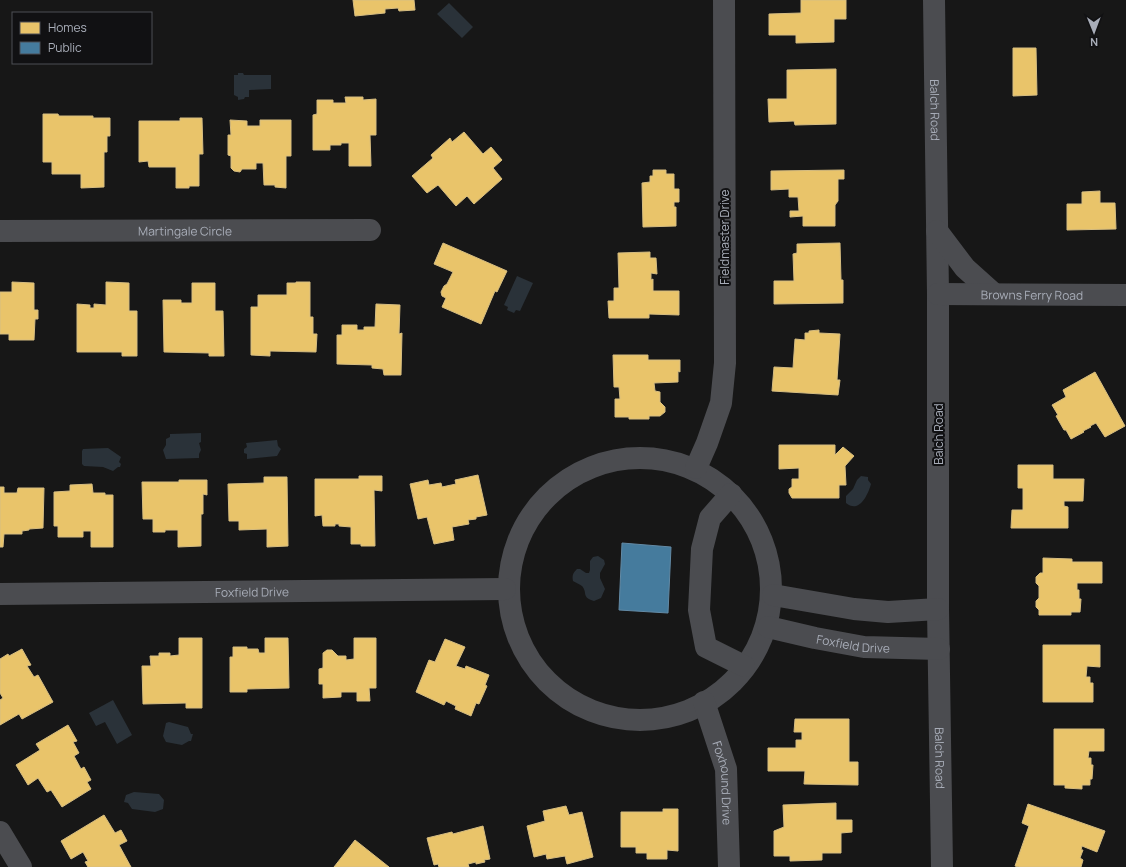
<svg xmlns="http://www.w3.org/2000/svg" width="1126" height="867" font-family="Manrope,sans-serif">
<rect width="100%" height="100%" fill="#171717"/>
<!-- water -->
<g fill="#2a3239">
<polygon points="449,3 473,27 462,38 437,14"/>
<polygon points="238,73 243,73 244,75 271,75 271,89 249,90 249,97 245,97 244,99 238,100 238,97 234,95 234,75 238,75"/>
<polygon points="517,276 533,283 520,311 516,310 514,313 507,310 508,307 504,305"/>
<polygon points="201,433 201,442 199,443 201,450 199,454 199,458 166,459 163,450 166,445 166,439 170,437 170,434"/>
<polygon points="277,440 278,446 281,449 277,456 247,459 247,454 244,453 244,449 247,447 246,443"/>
<polygon points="108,448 121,457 119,462 121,464 120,467 118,467 113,471 103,467 84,466 82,464 82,451 83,449"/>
<path d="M861 476 868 477V480L871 484C868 495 859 514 846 503V496L853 489 857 480Z"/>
<path d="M598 556 604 560 605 564 600 573V578L605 589 601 598 594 601C581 597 588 593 582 586 579 584 575 582 573 581 572 575 573 573 577 569H580L586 573H589L590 570V561L593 557Z"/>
<polygon points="113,700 132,735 117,744 105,722 96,726 89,713"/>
<polygon points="169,722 188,727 191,734 193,734 191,741 189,741 182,745 166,742 163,736 166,723"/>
<polygon points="134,792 159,794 164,800 163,809 155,812 132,809 128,803 124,802 126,795"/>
</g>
<!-- homes -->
<g fill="#e9c46a" stroke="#d6bd81">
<polygon points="353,0 414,0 415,10 399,11 398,8 385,9 385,13 355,16"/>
<polygon points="801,0 846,0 846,19 834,19 834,42 796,43 796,35 769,35 769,14 801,13"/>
<polygon points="1013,48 1036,48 1037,95 1013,96"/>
<polygon points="836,69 836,124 795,125 794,121 769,122 768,99 787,99 787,70"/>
<polygon points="345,97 363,97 363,100 376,99 376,135 370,135 371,166 349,166 349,143 341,143 341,145 330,145 330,150 313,150 313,115 317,114 317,100 333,100 333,103 346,103"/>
<polygon points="43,114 58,114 59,116 93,116 93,118 110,118 110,136 107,136 107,152 104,152 104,187 81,188 81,174 52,174 52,162 43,162"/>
<polygon points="180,118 202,118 203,154 199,154 199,186 189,186 189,188 176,188 176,167 149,167 148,161 139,162 139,121 180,121"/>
<polygon points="230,120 247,121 247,126 260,126 260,120 291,120 291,156 286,156 286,188 275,187 275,185 264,185 263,163 256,163 256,169 242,169 240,172 234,171 231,168 231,156 228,155 228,135 231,135"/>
<polygon points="464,132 483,154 491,147 502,160 493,168 502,179 474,204 467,196 456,206 438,185 427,193 412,176 433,158 431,155 450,138 452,142"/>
<polygon points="653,170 666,170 666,174 674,174 674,189 679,189 679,202 674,202 674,207 676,207 676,226 643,227 642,183 650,182 650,176 653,176"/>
<polygon points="844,170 844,179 838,179 838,201 835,205 835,226 803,226 803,216 790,217 790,211 799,211 798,197 789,197 789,189 771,190 771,171"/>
<polygon points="1100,191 1100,203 1115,203 1116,229 1067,230 1067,204 1082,204 1082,192"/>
<polygon points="443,243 507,271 497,292 495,291 481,324 442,307 446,298 442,296 441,292 444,286 447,284 453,272 434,264"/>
<polygon points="840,243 841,280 843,280 843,303 774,304 774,281 794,281 793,254 797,253 797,244"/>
<polygon points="650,252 650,258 656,258 657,274 651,273 651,280 653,279 653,291 679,291 679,315 649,314 649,318 609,318 608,301 614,301 614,288 619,288 618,253"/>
<polygon points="12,282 34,283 34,310 38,310 38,319 35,319 34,340 9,340 9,334 0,334 0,292 12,292"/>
<polygon points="106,282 129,283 129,311 137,311 137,356 122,356 122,352 77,352 77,304 90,305 90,308 94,308 94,304 106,305"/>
<polygon points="296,282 310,282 310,317 313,317 313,334 317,334 316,352 270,351 270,356 251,355 251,307 258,307 258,295 287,295 287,283 296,283"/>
<polygon points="192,283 215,283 215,311 223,311 224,356 209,356 209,353 164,352 163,300 181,300 181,303 192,303"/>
<polygon points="376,304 400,305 399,334 402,333 401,375 384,375 383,369 372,368 372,365 337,364 337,335 342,335 342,325 357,325 357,330 364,330 364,327 375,327"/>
<polygon points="819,330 819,333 840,334 837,380 840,380 838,395 772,391 774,367 793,368 795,339 805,340 805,333 809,333 809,331"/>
<polygon points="613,355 648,355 648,360 680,360 680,372 678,371 678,382 654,383 655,391 660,392 660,402 665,407 665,412 660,416 649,416 649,419 629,419 629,417 615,417 615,399 620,399 619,387 614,387"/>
<polygon points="1095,372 1125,426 1105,437 1096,423 1090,426 1091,427 1083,431 1084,432 1071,439 1066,430 1064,430 1056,416 1058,415 1052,405 1066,397 1063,390"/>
<polygon points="779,445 835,445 835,455 843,447 854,456 845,466 846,485 839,485 839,498 792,498 789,493 789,489 792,487 792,479 799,479 799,468 779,469"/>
<polygon points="1018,465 1053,465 1053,479 1084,479 1083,501 1064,501 1064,506 1068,507 1068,528 1011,528 1012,510 1023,510 1023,488 1018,488"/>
<polygon points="478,475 487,515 476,517 476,519 468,520 469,524 452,527 454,540 434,544 427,517 418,519 410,484 428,480 429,485 441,483 442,487 456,484 455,480"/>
<polygon points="359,476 382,476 382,491 374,490 375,546 361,546 361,544 351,544 351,527 339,526 339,524 335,524 335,526 323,526 322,515 315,516 315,479 359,479"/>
<polygon points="264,477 287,477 288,546 267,547 267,529 239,530 239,521 229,521 228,484 264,483"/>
<polygon points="179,480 207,480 207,495 203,494 203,514 201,514 201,546 178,547 178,530 165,530 165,532 153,532 153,519 143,519 142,482 179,482"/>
<polygon points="92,484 93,493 105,493 105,495 113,495 113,547 91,547 91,531 83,531 83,537 58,537 58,526 54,526 54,492 70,491 70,485"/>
<polygon points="0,487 4,487 4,493 17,493 18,488 44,488 43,528 29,529 29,530 22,531 22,534 4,534 3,547 0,547"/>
<polygon points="1043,558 1072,559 1072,562 1102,562 1102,583 1077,583 1077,590 1079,590 1079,599 1081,599 1080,612 1071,612 1071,615 1039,615 1039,610 1036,607 1036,601 1039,598 1039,586 1036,583 1036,577 1040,573 1043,573"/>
<polygon points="179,638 202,638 202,708 186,708 186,703 143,704 142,666 151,666 150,656 159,656 159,653 170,653 170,656 179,655"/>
<polygon points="265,638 288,638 289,688 247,689 247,692 230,692 230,657 233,657 233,647 247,647 247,649 258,649 259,653 265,653"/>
<polygon points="354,638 376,638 376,688 369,688 370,701 357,701 357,692 341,692 341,697 323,698 323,684 319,684 319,669 323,668 323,653 327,650 332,650 338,656 346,656 346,660 354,659"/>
<polygon points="445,639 465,647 456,666 465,669 466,666 489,675 485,685 487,686 479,704 476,703 471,716 455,709 456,706 446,701 444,705 416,692 429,660 435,662"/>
<polygon points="1043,645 1100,645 1100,667 1087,666 1086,677 1090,677 1090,683 1093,683 1093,702 1043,702"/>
<polygon points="22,649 31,665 27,666 34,677 38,675 53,702 22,719 19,714 0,725 0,700 3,698 0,693 0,659 8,654 9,656"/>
<polygon points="795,719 849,719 849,762 858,762 858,785 804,784 805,771 768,771 768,748 796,748 796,740 802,740 802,732 794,732"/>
<polygon points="68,725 77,741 73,742 79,753 74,756 81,769 84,767 91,780 87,782 91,789 62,807 51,790 47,792 38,778 28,785 16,765 40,750 36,744"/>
<polygon points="1054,729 1104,729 1104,751 1089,751 1088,758 1091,758 1091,765 1093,765 1092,779 1090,779 1090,785 1082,785 1082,789 1065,788 1065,785 1054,785"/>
<polygon points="836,803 836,820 852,820 852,832 841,833 841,853 822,853 822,860 790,861 790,856 774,856 774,831 784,827 783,805"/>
<polygon points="1028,804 1105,831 1097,852 1082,846 1081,850 1083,850 1080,858 1083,860 1081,867 1019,867 1015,866 1029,826 1022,823"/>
<polygon points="566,806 569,815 582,812 593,857 567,864 565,856 547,859 546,854 534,857 527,826 545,821 543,811"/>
<polygon points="663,809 678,809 678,851 667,850 667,859 647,859 647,853 636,853 636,847 621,847 621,812 663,812"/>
<polygon points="104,815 115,833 121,830 127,841 119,845 131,867 88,867 85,862 88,861 83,852 71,859 61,841"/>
<polygon points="483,826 490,859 484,860 485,862 476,864 476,862 468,864 469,867 439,867 438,864 434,865 427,838 452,832 453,834"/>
<polygon points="355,840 389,867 334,867"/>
</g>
<!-- public -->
<polygon fill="#457b9d" stroke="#638aa5" points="622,543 671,547 668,613 619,610"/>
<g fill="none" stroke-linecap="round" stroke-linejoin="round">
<!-- minor -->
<g stroke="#4b4c50" stroke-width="22">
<path id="s1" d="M934 0 938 294V609L942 867"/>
<path id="s2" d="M0 231 370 230"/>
<polyline points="937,231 965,268 994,294"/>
<path id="s3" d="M938 294 1126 295"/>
<circle cx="640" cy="589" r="131"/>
<polyline points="696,468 707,443 721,403 725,363 724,0"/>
<polyline points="731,494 710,518 702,549 699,610 706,647 744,666"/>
<path id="s4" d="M0 594 505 589"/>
<polyline points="773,595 854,609 888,612 938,609"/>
<path id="s5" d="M768 627 815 638 864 647 939 649"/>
<path id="s6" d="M704 702 726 769 729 867"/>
<polyline points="0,832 21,867"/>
</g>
</g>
<g text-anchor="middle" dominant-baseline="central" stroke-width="4" stroke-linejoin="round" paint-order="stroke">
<!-- street labels -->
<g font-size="12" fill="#a8adb8" stroke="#111113">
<text stroke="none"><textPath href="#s1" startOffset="110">Balch Road</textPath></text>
<text stroke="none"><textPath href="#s2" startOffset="185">Martingale Circle</textPath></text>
<text transform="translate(724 237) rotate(-90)">Fieldmaster Drive</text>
<text stroke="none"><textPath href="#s3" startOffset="94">Browns Ferry Road</textPath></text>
<text transform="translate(938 434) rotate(-90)">Balch Road</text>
<text stroke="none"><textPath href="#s4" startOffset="252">Foxfield Drive</textPath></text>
<text stroke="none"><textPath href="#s5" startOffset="87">Foxfield Drive</textPath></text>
<text stroke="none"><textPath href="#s1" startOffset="758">Balch Road</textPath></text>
<text stroke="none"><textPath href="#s6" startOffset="84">Foxhound Drive</textPath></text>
</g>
</g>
<!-- legend -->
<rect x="12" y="12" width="140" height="52" fill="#111113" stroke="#4d4f55"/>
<rect x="20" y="22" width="20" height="12" fill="#e9c46a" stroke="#4d4f55"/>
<text x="48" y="32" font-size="12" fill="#a8adb8">Homes</text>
<rect x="20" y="42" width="20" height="12" fill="#457b9d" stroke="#4d4f55"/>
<text x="48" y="52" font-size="12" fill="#a8adb8">Public</text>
<!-- north arrow -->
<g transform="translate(1094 32) rotate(179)" stroke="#111113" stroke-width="3" paint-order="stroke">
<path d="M0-3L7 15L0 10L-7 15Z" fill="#a8adb8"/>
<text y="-6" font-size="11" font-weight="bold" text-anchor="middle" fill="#a8adb8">N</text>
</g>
</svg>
